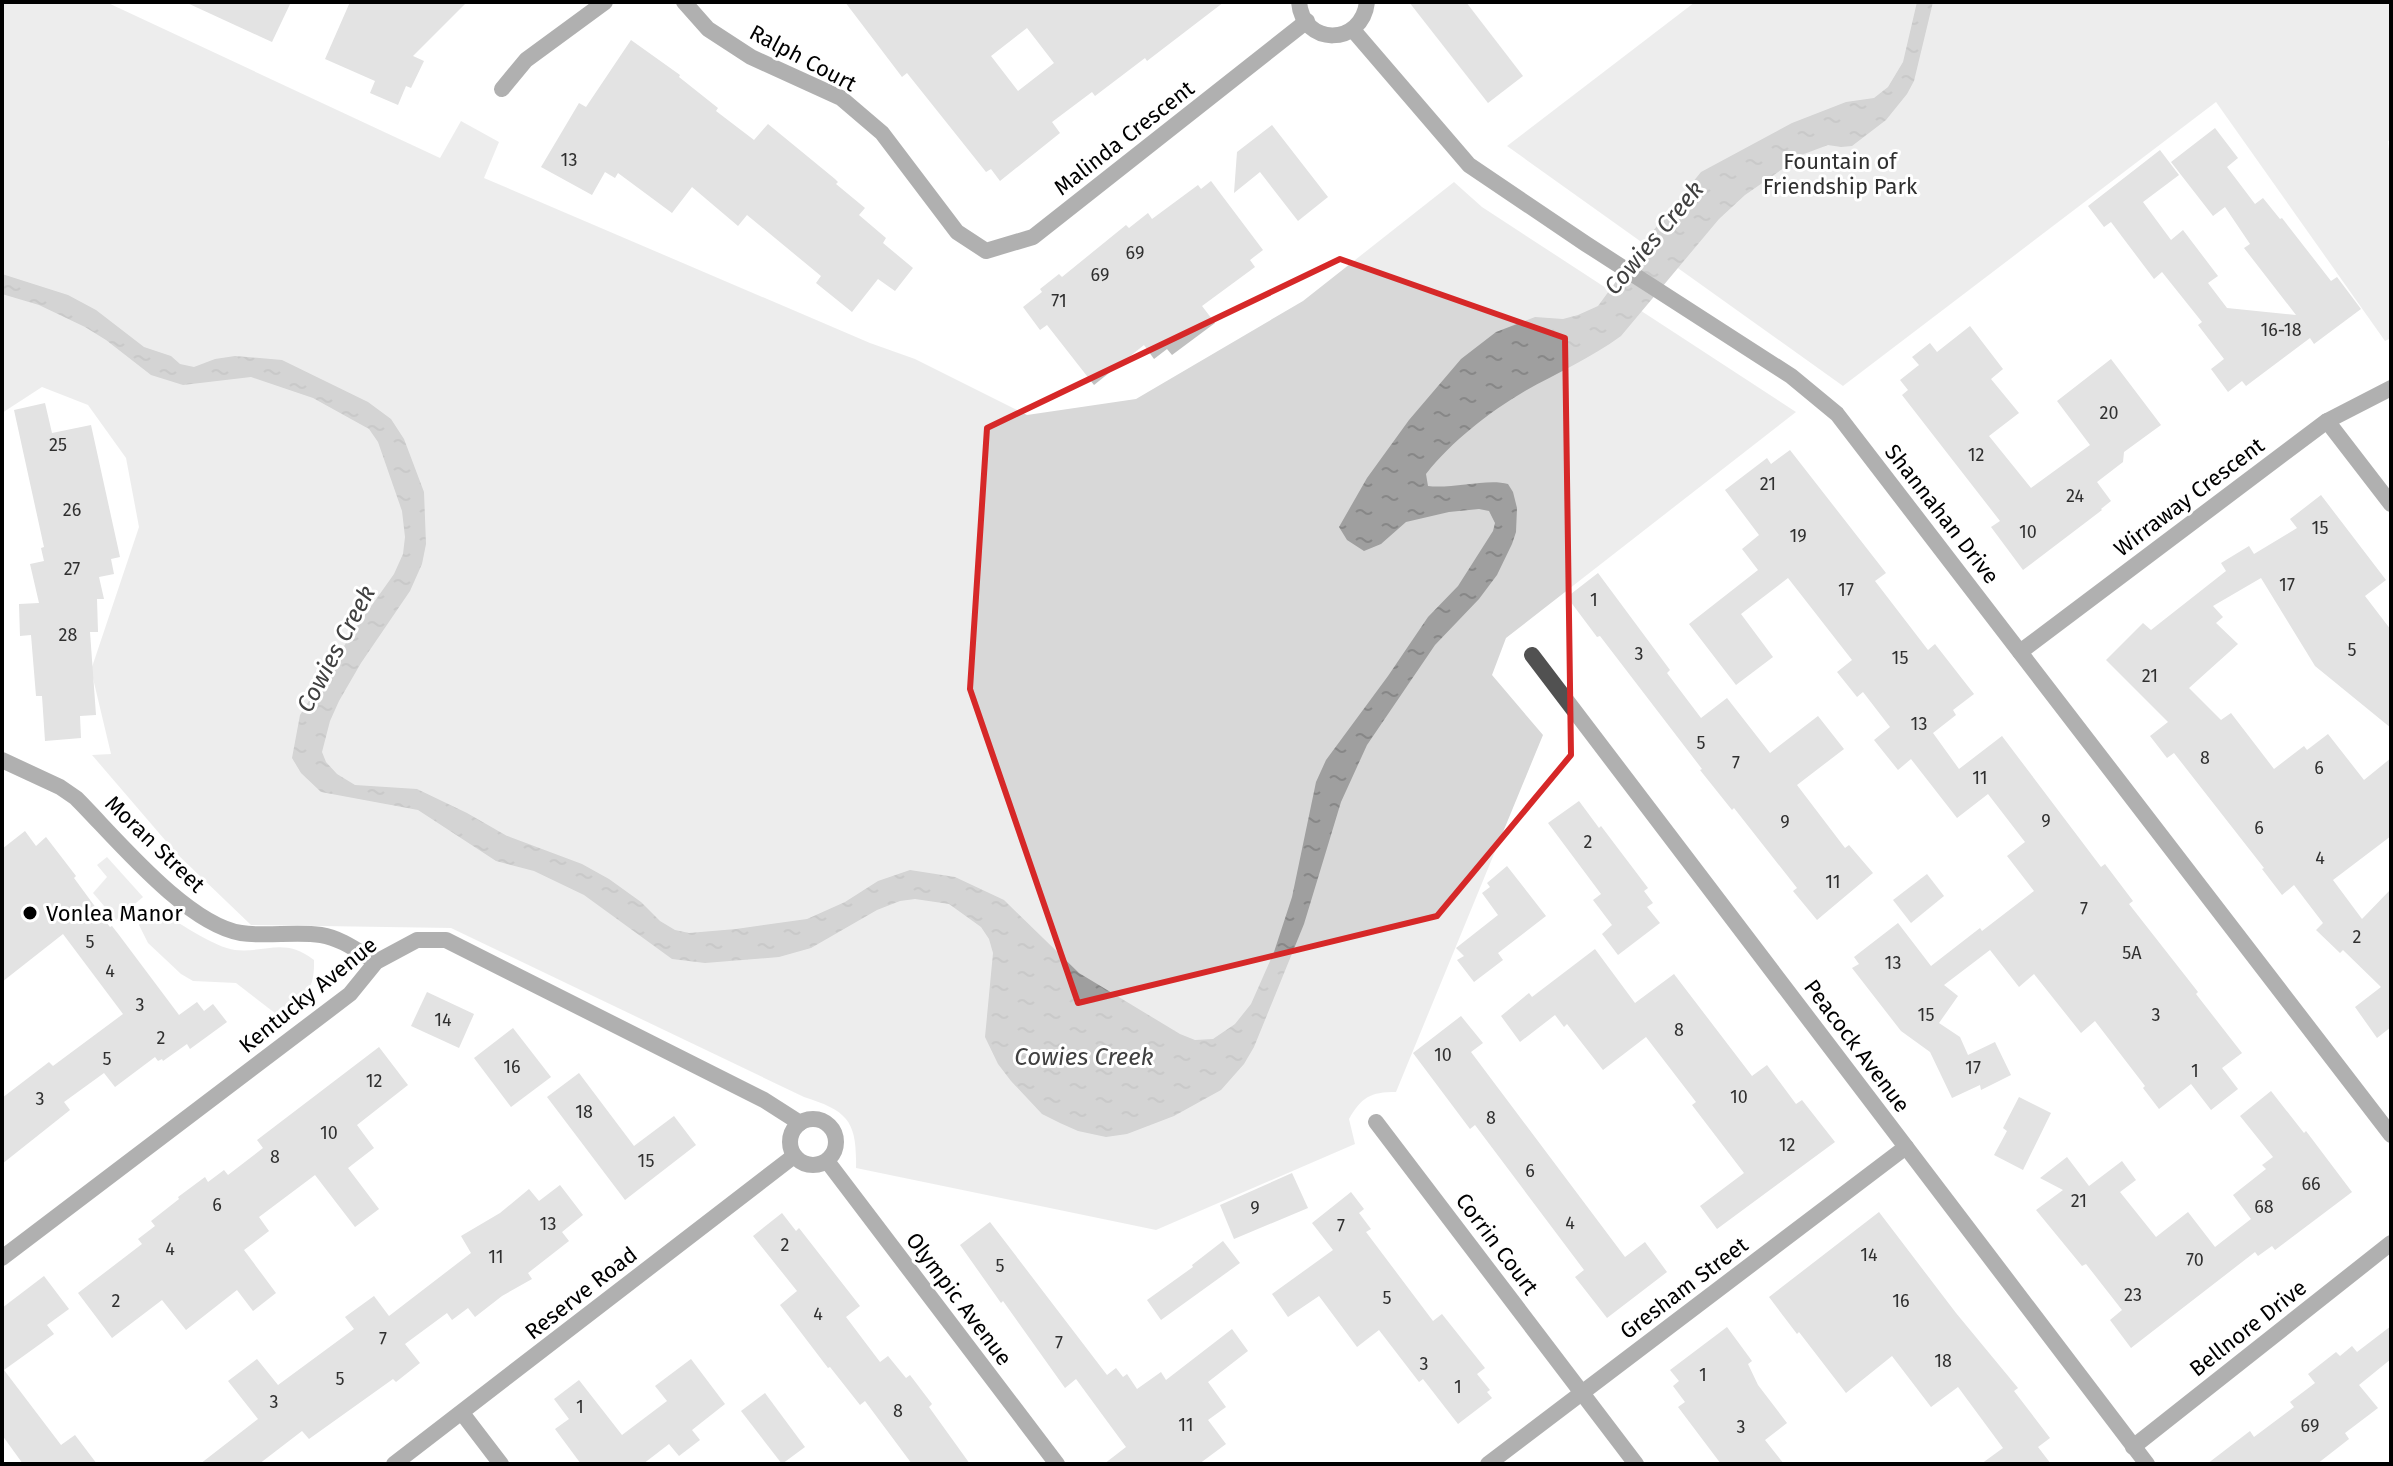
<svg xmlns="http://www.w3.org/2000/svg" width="2393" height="1466" font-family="'Fira Sans',sans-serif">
<defs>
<pattern id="water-ripples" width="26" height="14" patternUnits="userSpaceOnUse" patternTransform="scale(2)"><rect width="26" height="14" fill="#9f9f9f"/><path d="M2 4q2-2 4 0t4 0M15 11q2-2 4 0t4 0" fill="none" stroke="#878787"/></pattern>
</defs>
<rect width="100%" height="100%" fill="#fff"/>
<!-- green -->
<g fill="#d8d8d8">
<path d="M2 2H106L440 158 461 121 499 142 484 178 870 343 915 359 1027 415 1136 399 1303 301 1454 182 1482 207 1796 412 1506 638 1492 675 1543 735 1396 1092C1370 1092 1362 1097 1349 1119L1355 1144 1156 1230 856 1168C857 1121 848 1111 804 1097L451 928 251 925 177 854 92 755 111 754 91 670 139 527 126 458 88 405 42 387 2 413Z"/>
<polygon points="1695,2 2391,2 2391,140 2388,141 2391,169 2391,338 2385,341 2216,102 1843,386 1507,146"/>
<polygon points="107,857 143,897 116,920 93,893 107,877 97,865"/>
<path d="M157 908C173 920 216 948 235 950 267 953 284 937 314 960 315 993 303 997 280 1017L236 983 193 981 181 974 148 943 139 925 142 920Z"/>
</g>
<!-- water -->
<path fill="url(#water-ripples)" d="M1917 2H1933L1914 81 1907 94 1886 120 1852 146 1841 147 1828 145 1804 154 1745 195 1719 219 1621 336C1591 358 1557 373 1525 391 1488 413 1452 441 1426 474L1428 486C1452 489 1488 478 1508 484L1513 492 1517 508 1516 532 1512 544 1497 575 1479 599 1435 645 1367 745 1341 802 1304 924 1254 1047 1244 1064 1221 1090 1174 1116 1127 1134 1106 1137 1078 1131 1060 1123 1042 1114 1011 1081 998 1064 985 1037 993 953 989 939 981 927 949 904 915 899 900 901 877 910 811 948 779 957 705 963 672 959 584 895 534 871 496 861 418 810 321 792 301 773 292 758 300 715 355 629 394 574 403 554 405 537 402 511 378 442 369 429 313 398 251 377 183 385 151 375 106 340 85 327 39 305 2 294V274L68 295 96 310 144 347 171 356 180 364 194 367 215 359 235 356 282 360 368 402 391 419 404 439 424 492 426 544 422 564 410 591 361 663 339 701 330 721 322 752 326 762 337 774 355 785 417 789 467 813 507 836 582 864 609 879 641 902 660 921 675 930 689 933 736 929 807 919 845 902 878 881 910 870 955 877 1004 900 1079 973 1180 1034 1195 1040 1213 1039 1235 1024 1251 1004 1274 952 1292 897 1316 782 1326 760 1388 676 1428 617 1458 586 1493 531 1495 523 1489 511 1479 509 1449 512 1406 522 1381 544 1364 551 1347 540 1339 527 1367 478 1409 420 1461 359 1496 332 1535 317 1563 319 1578 315 1598 306 1653 231 1701 172 1792 123 1846 102 1874 98 1888 87 1903 62Z"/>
<!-- building -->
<g fill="#c0c0c0" fill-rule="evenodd">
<polygon points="185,2 291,2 272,42"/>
<polygon points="350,2 467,2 413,56 424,61 411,88 406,86 398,105 370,93 375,81 325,59"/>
<path d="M845 2H1224L1147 61 1145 58 1095 96 1092 92 1052 122 1060 133 1000 181 991 169 986 172 907 73 902 77ZM1027 28 1054 63 1018 91 991 56Z"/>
<polygon points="1409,2 1466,2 1523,76 1488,103"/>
<polygon points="631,40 680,75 679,77 718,108 716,111 754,140 768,124 835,179 838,182 836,184 865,208 859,215 886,238 883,243 913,268 895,291 878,279 852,312 816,283 821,276 747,215 738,226 692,187 672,213 618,173 615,178 605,172 592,195 541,167 579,103 586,107"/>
<polygon points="1272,125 1328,197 1298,221 1260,172 1234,193 1237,152"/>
<polygon points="2215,128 2238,158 2227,167 2255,204 2263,198 2280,219 2282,218 2331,281 2337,277 2361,309 2314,344 2310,338 2246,386 2242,381 2228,392 2211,369 2224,359 2198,325 2202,322 2162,272 2154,279 2111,222 2104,227 2088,206 2160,150 2179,175 2143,202 2171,240 2183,230 2218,276 2208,283 2227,308 2296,315 2244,248 2250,244 2225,207 2213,216 2171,162"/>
<polygon points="1211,181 1263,250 1250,260 1255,267 1202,306 1215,323 1172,355 1167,349 1154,359 1144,345 1094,385 1047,325 1040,330 1023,307 1042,292 1040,289 1059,274 1062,277 1126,225 1129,228 1148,213 1152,219 1198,185 1201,189"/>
<polygon points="1970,326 2003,369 1991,379 2019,413 1989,436 2031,488 2090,445 2057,401 2111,359 2161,425 2124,452 2123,462 2097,482 2111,501 2101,509 2102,510 2023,570 1991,527 2000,521 1902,395 1908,390 1900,380 1919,365 1912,357 1930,343 1937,352"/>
<polygon points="45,403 52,433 91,425 120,557 111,559 114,574 99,577 104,599 97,599 98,632 90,632 96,715 80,716 81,738 45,741 42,696 36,696 31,635 20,636 19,604 39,603 30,564 44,561 41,548 44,547 14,410"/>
<polygon points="1790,450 1886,573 1875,581 1928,650 1935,644 1974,694 1953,710 1956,715 1933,733 1959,769 2002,736 2101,867 2105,864 2133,901 2129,904 2198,992 2196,994 2242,1053 2222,1068 2238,1089 2211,1110 2191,1084 2159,1109 2143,1088 2145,1086 2095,1021 2081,1033 2034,974 2019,987 1990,950 1944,985 1958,996 1939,1023 1960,1037 1968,1055 1995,1042 2011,1075 1981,1090 1980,1085 1952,1098 1930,1052 1901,1031 1852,968 1859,964 1854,957 1898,923 1931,966 1980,928 1982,931 2034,891 2007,856 2025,842 1988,794 1957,818 1911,759 1898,770 1874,740 1890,727 1863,692 1857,697 1837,672 1852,660 1788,578 1741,614 1773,657 1736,685 1689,624 1758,570 1742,549 1759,535 1725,490 1767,458 1771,464"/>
<polygon points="2321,495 2386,580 2365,596 2391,630 2391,728 2315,666 2261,578 2213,606 2223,617 2216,623 2238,644 2189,688 2221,720 2231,713 2274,769 2304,746 2307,750 2328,734 2364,780 2391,758 2391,836 2333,880 2362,919 2391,889 2391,1027 2377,1038 2355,1007 2381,987 2343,950 2340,953 2316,930 2323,923 2294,885 2282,895 2262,869 2264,868 2174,753 2167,758 2150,736 2168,722 2106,660 2143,623 2151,630 2226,571 2221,563 2249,546 2254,554 2297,528 2290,519"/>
<polygon points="1598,573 1670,670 1667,673 1701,718 1727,698 1770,753 1818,716 1844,749 1797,785 1845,848 1849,845 1873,873 1817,920 1793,891 1797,888 1734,808 1732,810 1700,770 1702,769 1600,636 1597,637 1567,597"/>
<polygon points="1579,801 1599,828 1601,826 1648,888 1644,891 1653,903 1647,907 1660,923 1618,955 1602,934 1612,925 1593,900 1601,894 1548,823"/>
<polygon points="25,831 36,846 46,837 76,876 74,878 110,927 112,926 119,935 179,1015 197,1002 204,1011 213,1004 227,1022 190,1049 187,1044 163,1061 162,1059 158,1061 155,1057 115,1087 104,1073 64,1102 70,1110 2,1164 2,1098 49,1062 53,1066 123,1014 63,934 2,982 2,849"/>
<polygon points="1507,866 1546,916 1498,953 1503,960 1474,982 1457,960 1464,956 1456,948 1498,915 1482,893 1490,887 1487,883"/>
<polygon points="1927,874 1944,896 1911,923 1893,900"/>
<polygon points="1595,949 1635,1003 1674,974 1752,1076 1767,1065 1796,1104 1802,1100 1835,1142 1717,1229 1700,1206 1744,1173 1692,1105 1696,1102 1646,1037 1603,1070 1567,1024 1564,1027 1555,1015 1520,1042 1501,1016 1529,993 1532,997"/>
<polygon points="427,992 474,1014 459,1048 411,1026"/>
<polygon points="1461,1016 1483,1043 1471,1052 1625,1257 1645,1242 1667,1272 1607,1318 1575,1277 1584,1270 1475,1125 1470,1129 1413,1053"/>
<polygon points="513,1028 551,1077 511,1107 474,1058"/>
<polygon points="379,1047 408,1085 357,1125 374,1148 348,1168 379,1209 355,1227 315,1175 259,1217 269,1231 244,1250 276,1293 253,1311 237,1290 186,1330 162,1300 112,1338 78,1293 142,1244 138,1239 155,1226 151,1221 179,1199 178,1197 205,1177 208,1182 224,1170 228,1175 263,1148 257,1140"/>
<polygon points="579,1073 634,1146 674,1116 696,1145 625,1200 547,1097"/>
<polygon points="2271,1091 2304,1133 2306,1131 2352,1192 2275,1250 2272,1246 2258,1256 2255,1252 2131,1348 2110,1320 2122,1310 2086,1264 2082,1266 2036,1210 2063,1190 2040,1178 2067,1157 2089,1186 2122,1161 2136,1180 2120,1192 2156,1237 2188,1212 2215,1247 2251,1219 2233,1195 2266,1169 2262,1165 2273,1157 2240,1116"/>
<polygon points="2019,1097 2051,1113 2023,1170 1994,1155 2007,1131 2003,1128"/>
<polygon points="1292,1173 1308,1208 1234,1239 1220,1205"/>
<polygon points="560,1185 583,1215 562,1232 569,1241 528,1273 532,1279 502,1296 475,1317 468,1308 452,1320 447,1313 405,1344 420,1363 396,1382 393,1379 309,1439 302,1431 259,1464 200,1464 258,1419 228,1381 257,1359 278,1385 354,1329 345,1317 374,1296 389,1316 471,1253 461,1236 500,1213 529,1189 539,1201"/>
<polygon points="1351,1192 1364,1209 1359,1213 1371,1229 1366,1232 1433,1321 1442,1314 1485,1368 1477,1374 1490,1390 1487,1392 1492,1398 1458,1424 1423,1379 1419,1382 1379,1330 1357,1347 1319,1296 1288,1317 1272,1294 1333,1250 1312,1223"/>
<polygon points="1879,1212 1956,1313 2018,1388 2014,1391 2050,1438 2038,1447 2051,1464 1981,1464 2003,1448 1958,1387 1931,1407 1892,1356 1846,1393 1799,1332 1797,1334 1769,1297"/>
<polygon points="782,1213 796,1231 799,1228 860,1306 846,1317 880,1362 888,1356 906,1378 910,1375 932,1404 929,1407 970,1464 912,1464 865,1401 860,1405 830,1367 828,1368 780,1305 797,1291 753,1236"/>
<polygon points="990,1222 1107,1375 1116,1368 1123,1377 1127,1374 1137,1389 1161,1372 1166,1380 1232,1329 1248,1351 1208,1382 1226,1407 1208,1420 1226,1444 1199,1464 1104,1464 1126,1447 1076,1379 1065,1388 1003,1301 1001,1303 960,1245"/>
<polygon points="1223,1241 1240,1263 1161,1320 1147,1300 1193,1267 1192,1265"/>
<polygon points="44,1276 69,1309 47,1325 54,1334 4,1370 61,1445 75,1435 97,1464 23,1464 2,1435 2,1308"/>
<polygon points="2391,1326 2391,1359 2359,1385 2378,1408 2345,1433 2349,1439 2317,1464 2207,1464 2250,1431 2254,1437 2294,1407 2290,1402 2315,1383 2308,1374 2336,1352 2340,1356 2352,1346 2357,1352"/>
<polygon points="1727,1327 1752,1361 1748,1364 1758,1385 1787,1423 1765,1440 1784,1464 1721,1464 1678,1407 1685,1402 1673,1386 1679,1381 1670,1370"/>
<polygon points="691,1359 725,1404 692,1430 700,1440 679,1456 669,1444 643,1464 581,1464 555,1429 569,1419 554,1399 579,1380 622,1435 667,1401 655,1386"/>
<polygon points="765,1393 805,1447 782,1464 741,1411"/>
</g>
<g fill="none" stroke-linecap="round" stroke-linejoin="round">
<!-- minor -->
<g stroke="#515151" stroke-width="16">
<polyline points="684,2 708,29 751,57 841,98 882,133 957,232 986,251 1033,237 1307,21"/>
<path d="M1299 2C1303 47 1362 46 1367 2"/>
<polyline points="1353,30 1469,165 1586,244 1791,376 1837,414 2391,1135"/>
<polyline points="502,89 526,60 605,2"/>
<polyline points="2327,421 2391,504"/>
<polyline points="2020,652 2327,421 2391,388"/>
<polyline points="1532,655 2147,1464"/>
<path d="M2 760 60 787 76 798C115 837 186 924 241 933 267 937 295 931 321 935 341 938 359 952 376 962"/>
<circle cx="813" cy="1142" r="23"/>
<polyline points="1376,1122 1636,1464"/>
<polyline points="827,1161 1057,1464"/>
<polyline points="2,1258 350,994 376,962 417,940 446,940 764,1100 800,1123"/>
<polyline points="462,1413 501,1464"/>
<polyline points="2133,1447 2391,1243"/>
<polyline points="394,1464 794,1156"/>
<polyline points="1488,1464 1906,1147"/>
</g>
</g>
<!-- marked area -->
<path d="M0 0H2393V1466H0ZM1340 259 1565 338 1571 755 1437 916 1078 1003 970 689 987 428Z" fill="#fff" fill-opacity=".55" fill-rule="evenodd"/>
<path fill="none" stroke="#d62828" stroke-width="6" stroke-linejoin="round" d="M1340 259 1565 338 1571 755 1437 916 1078 1003 970 689 987 428Z"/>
<!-- markers -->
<circle fill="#000" stroke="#fff" stroke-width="3" cx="30" cy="913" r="8"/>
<g text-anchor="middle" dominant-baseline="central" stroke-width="6" stroke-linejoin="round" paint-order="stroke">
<!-- number labels -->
<g font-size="18" fill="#303030">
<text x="569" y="160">13</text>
<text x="1135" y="253">69</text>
<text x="1100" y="275">69</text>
<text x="1059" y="301">71</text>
<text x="2281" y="330">16-18</text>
<text x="2109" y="413">20</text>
<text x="58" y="445">25</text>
<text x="1976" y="455">12</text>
<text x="1768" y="484">21</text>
<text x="2075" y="496">24</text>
<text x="72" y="510">26</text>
<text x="2320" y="528">15</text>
<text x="2028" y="532">10</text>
<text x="1798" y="536">19</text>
<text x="72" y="569">27</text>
<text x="2287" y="585">17</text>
<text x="1846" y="590">17</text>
<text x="1594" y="600">1</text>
<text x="68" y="635">28</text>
<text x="2352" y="650">5</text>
<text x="1639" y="654">3</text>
<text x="1900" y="658">15</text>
<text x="2150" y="676">21</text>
<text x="1919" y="724">13</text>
<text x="1701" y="743">5</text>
<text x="2205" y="758">8</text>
<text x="1736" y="763">7</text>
<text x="2319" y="768">6</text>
<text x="1980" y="778">11</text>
<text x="2046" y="821">9</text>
<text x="1785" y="822">9</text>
<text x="2259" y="828">6</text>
<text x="1588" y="842">2</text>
<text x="2320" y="858">4</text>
<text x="1833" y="882">11</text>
<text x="2084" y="909">7</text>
<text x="2357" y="937">2</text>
<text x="90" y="942">5</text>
<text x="2132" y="953">5A</text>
<text x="1893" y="963">13</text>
<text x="110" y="971">4</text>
<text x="140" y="1005">3</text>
<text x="1926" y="1015">15</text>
<text x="2156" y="1015">3</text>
<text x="443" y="1020">14</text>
<text x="1679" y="1030">8</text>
<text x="161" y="1038">2</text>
<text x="1443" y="1055">10</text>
<text x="107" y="1059">5</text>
<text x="512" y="1067">16</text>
<text x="1973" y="1068">17</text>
<text x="2195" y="1071">1</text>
<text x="374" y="1081">12</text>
<text x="1739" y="1097">10</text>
<text x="40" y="1099">3</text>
<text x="584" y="1112">18</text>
<text x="1491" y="1118">8</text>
<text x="329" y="1133">10</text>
<text x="1787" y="1145">12</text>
<text x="275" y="1157">8</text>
<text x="646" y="1161">15</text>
<text x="1530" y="1171">6</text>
<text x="2311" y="1184">66</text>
<text x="2079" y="1201">21</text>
<text x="217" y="1205">6</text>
<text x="2264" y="1207">68</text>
<text x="1255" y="1208">9</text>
<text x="1570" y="1223">4</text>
<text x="548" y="1224">13</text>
<text x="1341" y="1226">7</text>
<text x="785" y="1245">2</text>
<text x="170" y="1249">4</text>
<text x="1869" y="1255">14</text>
<text x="496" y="1257">11</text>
<text x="2195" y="1260">70</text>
<text x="1000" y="1266">5</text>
<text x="2133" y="1295">23</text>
<text x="1387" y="1298">5</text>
<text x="116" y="1301">2</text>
<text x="1901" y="1301">16</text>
<text x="818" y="1314">4</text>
<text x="383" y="1339">7</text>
<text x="1059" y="1343">7</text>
<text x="1943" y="1361">18</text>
<text x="1424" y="1364">3</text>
<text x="1703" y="1375">1</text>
<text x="340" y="1379">5</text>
<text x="1458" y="1387">1</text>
<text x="274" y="1402">3</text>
<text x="580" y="1407">1</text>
<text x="898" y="1411">8</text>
<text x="1186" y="1425">11</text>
<text x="2310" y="1426">69</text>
<text x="1741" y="1427">3</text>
</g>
<!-- street labels -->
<g font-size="22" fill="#000" stroke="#fff">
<text transform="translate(803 58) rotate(28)">Ralph Court</text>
<text transform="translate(1124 138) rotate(-38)">Malinda Crescent</text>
<text transform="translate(2189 497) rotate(-37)">Wirraway Crescent</text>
<text transform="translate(1942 514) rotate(52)">Shannahan Drive</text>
<text transform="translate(155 844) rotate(44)">Moran Street</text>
<text transform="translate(308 995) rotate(-39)">Kentucky Avenue</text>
<text transform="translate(1857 1046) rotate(53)">Peacock Avenue</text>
<text transform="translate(1497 1244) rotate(53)">Corrin Court</text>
<text transform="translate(1684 1288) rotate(-37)">Gresham Street</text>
<text transform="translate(581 1293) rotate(-38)">Reserve Road</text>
<text transform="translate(959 1299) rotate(53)">Olympic Avenue</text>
<text transform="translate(2248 1328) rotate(-38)">Bellnore Drive</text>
</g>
<!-- park labels -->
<g font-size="22" fill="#2f2f2f" stroke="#fff">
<text x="1840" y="161">Fountain of<tspan x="1840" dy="25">Friendship Park</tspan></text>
</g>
<!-- poi labels -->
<g font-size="22" fill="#000" stroke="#fff" text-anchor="start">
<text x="46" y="913">Vonlea Manor</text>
</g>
<!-- water labels -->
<g font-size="24" font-style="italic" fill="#404040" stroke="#fff">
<text transform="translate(1654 238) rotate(-50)">Cowies Creek</text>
<text transform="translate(336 649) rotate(-62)">Cowies Creek</text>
<text x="1084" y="1057">Cowies Creek</text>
</g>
</g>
<!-- border -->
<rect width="2393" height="1466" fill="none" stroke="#000000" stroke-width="8"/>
</svg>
